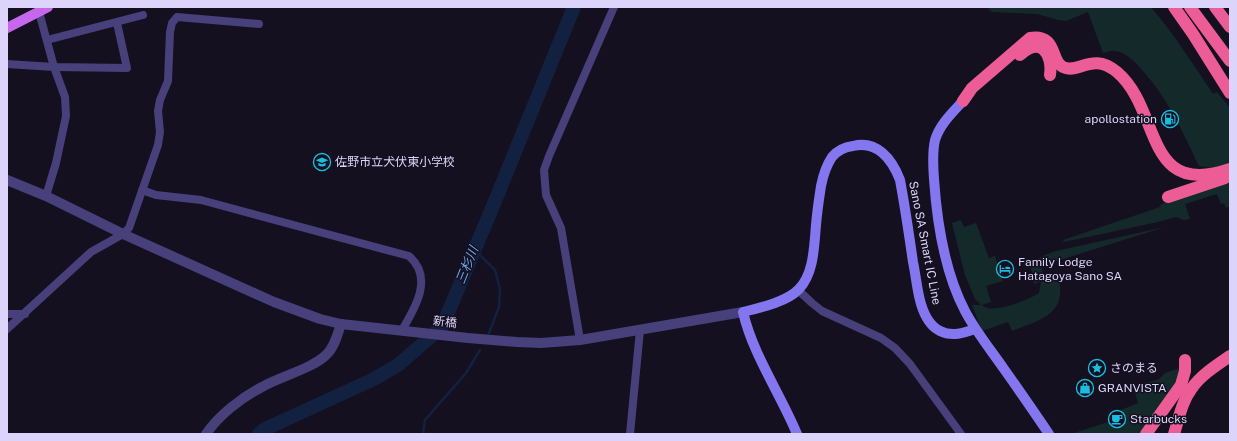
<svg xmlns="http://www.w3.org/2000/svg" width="1237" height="441" font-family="'Public Sans','Noto Sans JP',sans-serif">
<rect width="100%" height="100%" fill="#141020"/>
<!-- green -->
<g fill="#14292a">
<path d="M987 7H1151C1174 34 1193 64 1213 94L1217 92 1230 108V164L1211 168 1199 166C1182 131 1169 100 1142 70 1135 62 1126 52 1115 51 1112 50 1107 52 1103 53L1088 12 1066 21 1058 20 1037 14 992 12Z"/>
<polygon points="1230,179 1230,206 1226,208 1224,203 1221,204 1217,194 1185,204 1190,219 1184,220 1176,217 1158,222 1064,242 1063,240 1160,207 1161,204"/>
<path d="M961 220 964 227 976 223 989 258 995 256 1003 281 986 286 991 302 982 305C983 306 987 308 988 308 1000 311 1028 300 1039 293L1041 281 1034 284 1031 268C1036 257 1045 255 1056 251L1165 227 1041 266 1045 278 1058 274C1068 314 1043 319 1012 331L1008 322 982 331 972 305H981L975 299 965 275 952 223Z"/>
<polygon points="1180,368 1175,383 1139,434 1071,434 1111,421 1113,427 1125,423 1121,410 1138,403 1133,387 1159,379 1165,373"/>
</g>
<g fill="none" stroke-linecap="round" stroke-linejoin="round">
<!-- stream -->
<g stroke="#132141" stroke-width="2.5">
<polyline points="475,250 495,270 500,289 499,307 489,333"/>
<polyline points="423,434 425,420 466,373 480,350"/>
</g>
<!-- river -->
<polyline stroke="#132141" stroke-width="14" points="259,434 265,429 374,379 398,365 442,327 493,206 574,7"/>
<!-- minor -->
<g stroke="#47407a" stroke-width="8">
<polyline points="39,12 54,67 65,97 66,116 56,163 46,196"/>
<polyline points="47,40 143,15"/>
<polyline points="7,64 54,67 127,68 117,23"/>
<path d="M142 190 156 195 201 200 409 256C434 278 415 308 402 330"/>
<polyline points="798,290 812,303 822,311 881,338 895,348 910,364 961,434"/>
<polyline points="7,314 25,314"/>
<polyline points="7,329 91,252 123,234 129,228 158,145 160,132 158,111 160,100 168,81 170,32 172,23 177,17 259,24"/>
<polyline points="580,340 561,228 546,195 544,170 549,156 614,7"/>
<polyline points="630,434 640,330"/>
</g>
<!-- tertiary -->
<g stroke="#47407a" stroke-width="10">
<polyline points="7,180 46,196 123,234 274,302 320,319 341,324 468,338 517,342 541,343 580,340 743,312"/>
<path d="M206 434C219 415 241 398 262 387 279 377 314 368 327 354 335 346 338 333 341 324"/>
</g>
<!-- secondary -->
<g stroke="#8376ef" stroke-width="10">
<path d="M963 101C952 113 940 124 935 140 932 153 933 166 934 179 937 223 945 273 965 311 976 332 991 350 1004 369 1019 390 1034 412 1049 434"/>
<path d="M797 434C780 393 753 355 743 312 759 308 787 302 799 289 814 273 814 247 816 225 817 212 819 199 821 186 823 176 826 166 832 157 837 151 845 147 853 146 877 140 892 159 900 180 905 207 909 234 913 262 916 276 917 291 921 304 924 314 930 326 940 331 952 337 964 333 975 329"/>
</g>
<!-- primary -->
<polyline stroke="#c668ed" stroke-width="10" points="7,28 48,7"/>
<!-- motorway -->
<g stroke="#ec5d97" stroke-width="12">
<polyline points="1174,7 1193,34 1230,93"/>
<polyline points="1190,7 1230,61"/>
<polyline points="1215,7 1230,27"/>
<path d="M1020 55C1040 36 1053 53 1050 75"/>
<path d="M963 101 972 88 1030 38C1058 34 1050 61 1063 67 1078 75 1092 51 1117 72 1162 110 1143 199 1230 169"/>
<polyline points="1168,197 1225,178"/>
<polyline points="1146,434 1181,385 1185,371 1185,360"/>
<path d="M1174 434C1179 418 1182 401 1192 388 1201 375 1217 365 1230 356"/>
</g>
</g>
<!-- icons -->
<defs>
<g id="fuel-ring" transform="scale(0.9)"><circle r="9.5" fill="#141020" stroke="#1abde0" stroke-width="1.5"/><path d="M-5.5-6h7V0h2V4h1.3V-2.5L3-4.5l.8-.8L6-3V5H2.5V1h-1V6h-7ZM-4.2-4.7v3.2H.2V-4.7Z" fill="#1abde0"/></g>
<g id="school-ring" transform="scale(0.9)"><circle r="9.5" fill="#141020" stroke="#1abde0" stroke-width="1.5"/><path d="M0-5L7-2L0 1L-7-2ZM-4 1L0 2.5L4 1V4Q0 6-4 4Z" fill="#1abde0"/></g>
<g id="hotel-ring" transform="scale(0.9)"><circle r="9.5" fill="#141020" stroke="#1abde0" stroke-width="1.5"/><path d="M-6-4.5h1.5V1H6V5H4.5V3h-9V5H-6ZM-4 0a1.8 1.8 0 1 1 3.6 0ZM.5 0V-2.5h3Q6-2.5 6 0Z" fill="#1abde0"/></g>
<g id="sight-ring" transform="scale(0.9)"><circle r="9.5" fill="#141020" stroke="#1abde0" stroke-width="1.5"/><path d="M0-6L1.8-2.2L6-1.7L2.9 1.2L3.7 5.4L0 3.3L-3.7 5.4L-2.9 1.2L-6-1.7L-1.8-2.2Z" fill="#1abde0"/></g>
<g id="shop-ring" transform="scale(0.9)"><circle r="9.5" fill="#141020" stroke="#1abde0" stroke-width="1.5"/><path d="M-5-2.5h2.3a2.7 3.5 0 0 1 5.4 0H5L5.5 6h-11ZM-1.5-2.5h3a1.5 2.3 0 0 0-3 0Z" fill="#1abde0"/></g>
<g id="cafe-ring" transform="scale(0.9)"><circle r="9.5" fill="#141020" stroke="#1abde0" stroke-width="1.5"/><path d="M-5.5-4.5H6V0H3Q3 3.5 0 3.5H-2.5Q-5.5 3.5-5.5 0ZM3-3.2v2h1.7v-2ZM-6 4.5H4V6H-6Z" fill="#1abde0"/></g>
</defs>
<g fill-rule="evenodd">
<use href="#fuel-ring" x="1170" y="119"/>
<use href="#school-ring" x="322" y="162"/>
<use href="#hotel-ring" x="1005" y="269"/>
<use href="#sight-ring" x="1097" y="368"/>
<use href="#shop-ring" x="1085" y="388"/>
<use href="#cafe-ring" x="1117" y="419"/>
</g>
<g text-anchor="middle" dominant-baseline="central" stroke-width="3" stroke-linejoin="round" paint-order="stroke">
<!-- poi labels -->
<g font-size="12" fill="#dcd4fa" stroke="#141020" text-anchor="start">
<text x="1157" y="119" text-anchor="end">apollostation</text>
<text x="335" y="162">佐野市立犬伏東小学校</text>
<text x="1018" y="262">Family Lodge<tspan x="1018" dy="14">Hatagoya Sano SA</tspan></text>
<text x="1110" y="368">さのまる</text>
<text x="1098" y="388">GRANVISTA</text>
<text x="1130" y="419">Starbucks</text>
</g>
<!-- street labels -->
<g font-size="12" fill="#dcd4fa" stroke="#141020">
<text transform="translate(925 243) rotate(79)">Sano SA Smart IC Line</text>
<text transform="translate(445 322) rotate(7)">新橋</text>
</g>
<!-- water labels -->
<g font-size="13" font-style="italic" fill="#6ea9ee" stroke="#141020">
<text transform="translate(467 265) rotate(-68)">三杉川</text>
</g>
</g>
<!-- border -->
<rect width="1237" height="441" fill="none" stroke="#dcd4fa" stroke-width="16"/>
</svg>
